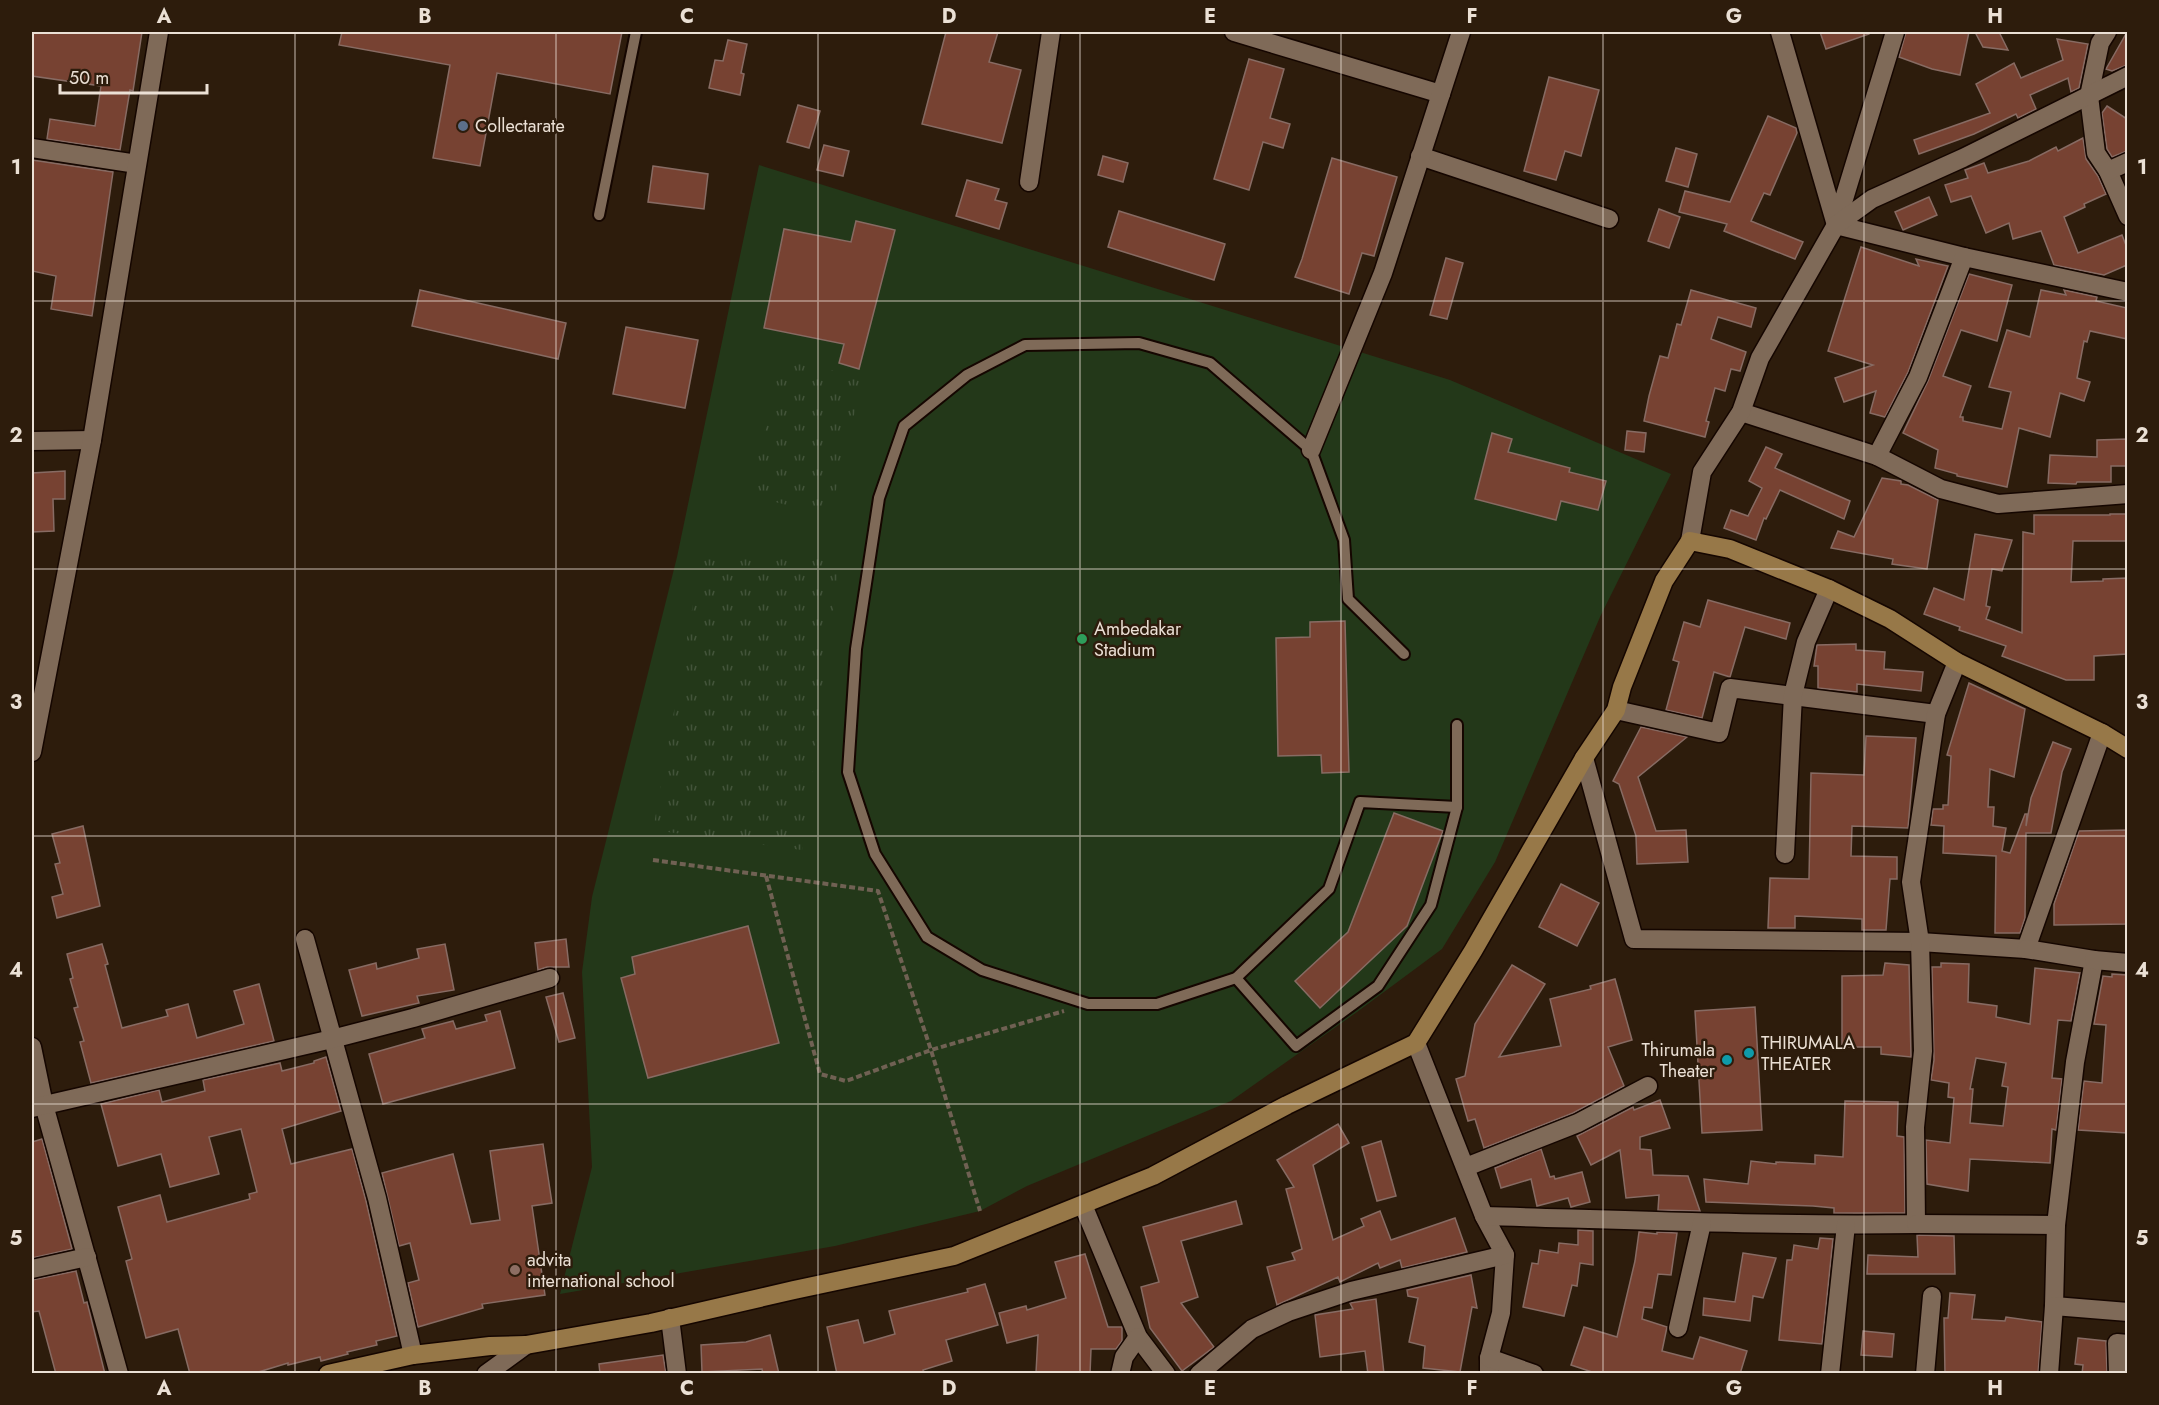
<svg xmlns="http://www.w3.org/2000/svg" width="2159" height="1405" font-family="Jost,sans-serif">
<defs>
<pattern id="park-tufts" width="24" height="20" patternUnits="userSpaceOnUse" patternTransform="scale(1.5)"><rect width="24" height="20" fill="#233819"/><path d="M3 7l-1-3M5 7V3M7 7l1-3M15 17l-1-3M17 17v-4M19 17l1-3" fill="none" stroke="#43543a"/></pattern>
</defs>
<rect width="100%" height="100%" fill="#2d1c0c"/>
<!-- green -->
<polygon fill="#233819" points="759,165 1450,380 1671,474 1600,617 1495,862 1442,949 1357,1012 1231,1101 1027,1186 980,1211 835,1246 560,1294 592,1167 582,972 592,897 677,557"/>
<!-- park -->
<g fill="url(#park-tufts)">
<polygon points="782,358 863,378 830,515 749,496"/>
<polygon points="702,553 840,560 802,850 653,830"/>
</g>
<!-- building -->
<g fill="#774232" stroke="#876b63" stroke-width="1.5" fill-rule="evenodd">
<polygon points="32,32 142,32 133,91 130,90 120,150 47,139 50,119 95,126 101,86 32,76"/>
<polygon points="342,32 622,32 610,94 497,73 480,166 433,158 450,65 339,45"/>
<polygon points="946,32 998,32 989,62 1021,70 1002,143 922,124"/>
<polygon points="1820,32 1869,32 1869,34 1826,49"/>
<polygon points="1906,32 1969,32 1960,75 1932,69 1899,57"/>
<polygon points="1975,32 1999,32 2008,50 1983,47"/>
<polygon points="2127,32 2127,65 2112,71 2106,69"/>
<polygon points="2057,39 2088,44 2079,88 2071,92 2068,78 2030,95 2036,109 2018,118 2016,114 1974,134 1919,154 1914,140 1990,113 1976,84 2014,63 2021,78 2063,60"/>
<polygon points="728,40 747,44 741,73 744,74 740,95 709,88 715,60 723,61"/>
<polygon points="1249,59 1284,69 1270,118 1290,124 1283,148 1263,142 1249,190 1214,179"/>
<polygon points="1549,77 1599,90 1581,156 1565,151 1556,180 1524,171"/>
<polygon points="798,105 820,111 809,148 787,142"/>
<polygon points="2107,106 2127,119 2127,151 2112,157 2107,149 2102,113"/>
<polygon points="1768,116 1796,128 1797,133 1770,195 1764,193 1751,221 1803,242 1795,259 1724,231 1727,224 1679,212 1685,191 1730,202"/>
<polygon points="2083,138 2086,159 2098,176 2106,194 2084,204 2085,207 2064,217 2078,253 2122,235 2127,248 2127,265 2104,275 2054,265 2041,231 2013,239 2009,223 1986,233 1971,196 1951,202 1945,185 1968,178 1965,170 1984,163 1988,173 2029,161 2056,147 2058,151"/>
<polygon points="824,145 849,151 843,176 817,170"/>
<polygon points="1676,148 1697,154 1688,187 1666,181"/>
<polygon points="1103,156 1128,163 1123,182 1098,175"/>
<polygon points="1332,158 1397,177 1374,256 1362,253 1349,294 1295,277 1302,259"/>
<polygon points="32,160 113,172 92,316 51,309 56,276 32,271"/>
<polygon points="653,166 708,174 704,209 648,202"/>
<polygon points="967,180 999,189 995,200 1007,203 999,229 956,216"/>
<polygon points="1929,197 1937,215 1903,230 1895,212"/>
<polygon points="1659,209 1680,217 1669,248 1648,241"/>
<polygon points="1119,211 1225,244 1214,280 1108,247"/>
<polygon points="856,221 895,230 859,369 839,363 844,344 764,328 784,229 851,242"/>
<polygon points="1861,247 1919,266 1916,259 1948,266 1908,372 1885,417 1870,413 1876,391 1844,402 1835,378 1873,365 1828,351"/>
<polygon points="1446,258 1463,263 1447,319 1430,315"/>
<polygon points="1969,274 2012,285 1997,341 1961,330 1943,376 1971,386 1960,417 1963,417 1963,421 2002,429 2011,392 1989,387 2007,330 2030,337 2041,290 2066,295 2064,290 2097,297 2096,301 2127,308 2127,339 2090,331 2087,342 2084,341 2077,378 2090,382 2084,401 2060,393 2050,437 2019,428 2007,487 1957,476 1957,474 1935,468 1938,450 1903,433 1928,381"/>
<polygon points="420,290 566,323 558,359 412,326"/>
<polygon points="1691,290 1756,308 1751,327 1718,317 1711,339 1746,352 1740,371 1731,369 1725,391 1715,388 1706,421 1709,422 1705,437 1644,421 1649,396 1660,356 1668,358 1677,324 1681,325"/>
<polygon points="626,327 698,340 685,408 613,394"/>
<polygon points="1627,431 1646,433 1644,452 1625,450"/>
<polygon points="1492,433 1512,439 1508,452 1570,468 1569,472 1606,481 1598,510 1561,501 1556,520 1475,499"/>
<polygon points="2127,439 2127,466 2111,466 2111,482 2077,482 2076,484 2048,483 2050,455 2097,457 2097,440"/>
<polygon points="1766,447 1782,454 1775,468 1850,501 1844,519 1780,490 1766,519 1764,518 1756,540 1724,528 1731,510 1748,516 1762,488 1749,481"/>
<polygon points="65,471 65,499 53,499 54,531 32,532 32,473"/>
<polygon points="1882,478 1901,481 1901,484 1908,485 1938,500 1927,569 1892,564 1893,559 1831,548 1838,531 1854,537"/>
<polygon points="2110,514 2127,514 2127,541 2073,541 2071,582 2103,581 2103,579 2127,578 2127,654 2094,656 2094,680 2066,680 2002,656 2006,646 1959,630 1960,627 1924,614 1934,588 1964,600 1975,534 2012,540 2002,571 1992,569 1986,606 1990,607 1986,619 2022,633 2023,532 2034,534 2034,515 2110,515"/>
<polygon points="1708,600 1790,623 1786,639 1745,627 1730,677 1714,672 1702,718 1666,710 1679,662 1673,660 1684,622 1700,627"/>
<polygon points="1345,621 1349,772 1322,773 1321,755 1278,756 1276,638 1310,637 1310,622"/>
<polygon points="1856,644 1856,650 1885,652 1884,669 1923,672 1921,691 1857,684 1857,692 1818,688 1818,666 1814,666 1817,645"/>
<polygon points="1969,683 2025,709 2014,777 1990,769 1988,807 1994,807 1993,826 2006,828 2002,851 2010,853 2025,814 2027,814 2026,826 2031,798 2053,742 2071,749 2062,772 2051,833 2026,833 2025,918 2020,933 1995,933 1996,856 1943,853 1944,826 1931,825 1933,809 1943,809 1943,805 1948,805 1951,756 1947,755"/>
<polygon points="1641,727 1687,737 1638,777 1656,831 1686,830 1688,862 1637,864 1636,836 1619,784 1613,781"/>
<polygon points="1866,736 1916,738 1908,828 1852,826 1851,856 1897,857 1897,879 1890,879 1886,930 1862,930 1862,919 1795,916 1795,928 1768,928 1770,878 1809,879 1811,773 1864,775"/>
<polygon points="1394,813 1443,831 1441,836 1407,926 1320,1008 1295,981 1348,932"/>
<polygon points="83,826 100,906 57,918 52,897 63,894 55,864 60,863 52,834"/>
<polygon points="2127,830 2127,924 2054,925 2054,904 2079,831"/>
<polygon points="1561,884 1599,903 1577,946 1539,927"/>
<polygon points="748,926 779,1043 648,1078 621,978 635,974 632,957"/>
<polygon points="566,939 569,967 547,967 538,970 535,943"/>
<polygon points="102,944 108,964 105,965 122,1028 168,1016 166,1010 188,1004 197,1038 244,1024 234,991 259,984 274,1041 91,1083 80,1042 84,1041 74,1008 78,1007 70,979 73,978 67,954"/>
<polygon points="445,944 454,990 417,996 419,1003 362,1016 349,970 376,963 377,969 419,958 417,949"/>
<polygon points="1885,963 1909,965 1911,1057 1881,1054 1881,1047 1842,1047 1842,976 1883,975"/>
<path d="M1941 963 1969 964 1968 1002 1997 1006 1996 1017 2030 1024 2035 968 2080 973 2071 1021 2058 1020 2052 1078 2062 1079 2056 1130 2052 1129 2050 1163 1970 1159 1968 1191 1927 1184 1926 1140 1950 1143 1954 1098 1948 1097 1949 1083 1931 1080 1934 1060 1932 967H1941ZM1976 1058 2006 1063 2002 1086 2008 1087 2003 1126 1970 1123 1973 1089H1970Z"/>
<polygon points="1512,965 1545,984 1499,1057 1561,1046 1550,999 1591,989 1590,986 1615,979 1632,1040 1608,1047 1624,1086 1573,1113 1484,1148 1475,1119 1468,1121 1456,1079 1465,1076 1475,1024"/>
<polygon points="2112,974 2127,975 2127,1133 2078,1130 2084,1081 2102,1083 2106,1025 2094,1024 2103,976 2112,977"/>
<polygon points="563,993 575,1038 559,1042 546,997"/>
<polygon points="1755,1007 1762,1130 1702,1133 1695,1011"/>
<polygon points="500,1011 515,1068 383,1104 369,1054 425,1038 422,1029 453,1021 456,1029 487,1021 485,1015"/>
<polygon points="326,1057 341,1111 282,1129 291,1164 352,1149 366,1201 397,1336 376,1341 377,1345 347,1352 348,1354 321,1361 320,1357 288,1365 288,1363 252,1374 190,1374 178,1329 146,1338 126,1261 132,1259 118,1207 160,1195 167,1222 250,1199 249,1194 257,1192 241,1129 209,1137 219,1174 170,1187 161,1154 118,1166 101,1104 159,1090 162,1102 205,1091 203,1080 280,1063 282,1071 314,1063 314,1061"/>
<polygon points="1660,1100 1670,1128 1640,1137 1640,1149 1651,1150 1653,1175 1688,1176 1700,1211 1658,1210 1659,1195 1626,1198 1620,1150 1591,1165 1577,1136 1633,1107 1634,1110"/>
<polygon points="1845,1101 1898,1102 1897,1136 1904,1137 1905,1213 1834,1213 1834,1208 1813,1206 1706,1202 1704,1179 1748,1184 1751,1161 1776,1164 1776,1162 1815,1164 1815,1155 1843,1157"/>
<polygon points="1338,1124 1349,1143 1313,1165 1333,1240 1364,1226 1361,1219 1380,1211 1391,1240 1455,1218 1467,1252 1402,1268 1400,1260 1380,1268 1378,1263 1340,1282 1338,1277 1277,1305 1267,1267 1295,1260 1292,1253 1302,1249 1286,1189 1294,1187 1277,1160"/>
<polygon points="42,1139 72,1249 32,1258 32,1142"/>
<polygon points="1381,1141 1396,1196 1377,1201 1362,1147"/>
<polygon points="543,1144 552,1203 532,1206 545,1295 482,1304 483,1308 418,1327 408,1283 419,1280 410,1243 399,1246 382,1173 453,1154 471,1224 500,1220 490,1151"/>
<polygon points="1541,1149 1550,1177 1554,1176 1555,1179 1582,1172 1590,1202 1571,1207 1568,1198 1537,1206 1531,1179 1501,1188 1495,1168"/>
<polygon points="1236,1201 1242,1224 1181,1241 1198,1297 1181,1303 1214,1347 1182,1371 1150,1328 1141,1287 1159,1282 1143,1227"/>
<polygon points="1578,1230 1593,1231 1593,1265 1580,1263 1577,1286 1572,1285 1564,1316 1523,1307 1532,1263 1538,1264 1540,1250 1558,1253 1559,1243 1578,1245"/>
<polygon points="1639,1232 1657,1234 1657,1232 1677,1233 1671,1275 1658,1274 1652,1308 1644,1307 1642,1319 1667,1327 1662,1351 1693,1359 1700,1337 1747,1351 1740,1374 1598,1374 1571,1365 1584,1327 1617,1337 1635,1261"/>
<polygon points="1917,1235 1954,1236 1955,1274 1867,1274 1868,1255 1918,1257"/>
<polygon points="1820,1238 1833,1239 1822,1344 1779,1340 1787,1260 1792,1260 1794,1245 1818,1249"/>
<polygon points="1743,1253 1776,1258 1763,1298 1753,1296 1750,1321 1703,1315 1704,1298 1735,1302"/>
<polygon points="1085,1254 1108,1327 1122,1327 1122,1341 1116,1349 1091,1349 1090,1374 1036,1373 1038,1335 1007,1343 999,1313 1026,1306 1027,1310 1066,1298 1055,1262"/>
<polygon points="76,1271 84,1303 87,1302 105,1374 56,1374 39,1311 32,1312 32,1280"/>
<polygon points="1471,1275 1477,1308 1472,1307 1460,1372 1423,1368 1425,1346 1409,1342 1418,1298 1408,1296 1407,1290"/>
<polygon points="985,1284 998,1325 946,1340 952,1361 923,1370 924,1374 837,1374 827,1327 858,1320 864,1343 895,1334 889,1311 968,1292 967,1289"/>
<polygon points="1950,1293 1975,1295 1972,1319 2005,1321 2006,1317 2042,1322 2038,1374 1945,1374 1944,1318 1948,1318"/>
<polygon points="1376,1299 1384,1374 1368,1374 1365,1351 1320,1357 1315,1315 1353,1309 1350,1303"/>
<polygon points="1863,1331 1894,1334 1892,1357 1861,1355"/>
<polygon points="770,1335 779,1374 763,1374 762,1369 702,1372 701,1345 746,1342"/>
<polygon points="2078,1338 2106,1341 2107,1374 2082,1374 2083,1365 2075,1364"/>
<polygon points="663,1355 666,1374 600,1374 599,1364"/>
</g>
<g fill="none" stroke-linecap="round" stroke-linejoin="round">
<!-- lane casing -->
<g stroke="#150600" stroke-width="14">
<g id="lane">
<polyline points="599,215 636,32"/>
<polyline points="1404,654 1348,599 1344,540 1311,450 1210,363 1139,343 1025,345 967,375 904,426 879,498 856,649 848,772 875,854 927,937 982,970 1088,1004 1157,1004 1236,978 1329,889 1360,802 1457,807"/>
<polyline points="1236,978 1296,1046 1378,986 1431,905 1457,807 1457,725"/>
</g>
</g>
<!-- street casing -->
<g stroke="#150600" stroke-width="21">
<g id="street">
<polyline points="1234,32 1441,94"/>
<polyline points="1780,32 1836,225 1895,32"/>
<polyline points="2107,32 2100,43 2089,96 2096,153 2108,171 2128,216"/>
<polyline points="32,148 137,164"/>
<polyline points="1420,156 1609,219"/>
<polyline points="2108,171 2128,162"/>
<polyline points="1029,182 1051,32"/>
<polyline points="1836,225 1964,257 2128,292"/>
<polyline points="1741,412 1877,456 1941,489 1998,504 2128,494"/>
<polyline points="32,441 92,440"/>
<polyline points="1311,450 1383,273 1461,32"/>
<polyline points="1877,456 1918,377 1964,257"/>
<polyline points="1690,541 1702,472 1741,412 1760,358 1836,225 1872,199 1963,158 2128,76"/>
<polyline points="1616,710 1719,733 1730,688 1936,714"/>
<polyline points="32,752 92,440 159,32"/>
<polyline points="1584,758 1634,939 1920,942 2026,949 2102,733"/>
<polyline points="1785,854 1793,695 1806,642 1829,589"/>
<polyline points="305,939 377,1198 413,1355"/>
<polyline points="2026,949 2094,960 2075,1062 2056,1225 2054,1306"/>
<polyline points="2094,960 2128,963"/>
<polyline points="1416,1043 1484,1216 1505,1255 1501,1313 1489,1358 1489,1374"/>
<polyline points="32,1047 44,1105 119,1374"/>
<polyline points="32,1108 332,1039 413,1018 550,978"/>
<polyline points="1466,1167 1578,1123 1648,1086"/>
<polyline points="1083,1205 1138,1337 1166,1374"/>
<path d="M1484 1216C1628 1220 1772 1226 1916 1224L1915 1127 1923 1051 1920 942 1911 882 1936 714 1957 662"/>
<polyline points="1916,1224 2056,1225"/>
<polyline points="32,1269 87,1257"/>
<polyline points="670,1318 677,1374"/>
<polyline points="1678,1328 1702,1223"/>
<polyline points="1489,1358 1534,1374"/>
<polyline points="486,1374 526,1345"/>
<polyline points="1120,1374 1124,1357 1138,1337"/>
<polyline points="1199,1374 1252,1329 1288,1312 1351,1291 1505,1255"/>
<polyline points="1830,1374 1846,1225"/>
<polyline points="1925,1374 1932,1296"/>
<polyline points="2049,1374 2054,1306 2128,1312"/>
<polyline points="2118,1374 2117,1343 2128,1344"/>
</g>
</g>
<!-- secondary casing -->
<g stroke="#150600" stroke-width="21">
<polyline id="secondary" points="328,1374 413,1355 490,1346 526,1345 651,1323 794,1290 954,1256 1153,1176 1287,1105 1416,1043 1473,951 1584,758 1616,710 1622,687 1664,581 1690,541 1730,549 1829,589 1890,619 1957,662 2102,733 2128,749"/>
</g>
<!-- path -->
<g stroke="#706153" stroke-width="4" stroke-dasharray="6 3" stroke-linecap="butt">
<polyline points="653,860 878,891 931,1050 980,1211"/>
<polyline points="766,876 820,1074 846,1081 931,1050 1064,1011"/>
</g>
<!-- lane -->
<use href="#lane" stroke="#7f6a58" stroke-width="10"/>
<!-- street -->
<use href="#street" stroke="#7f6a58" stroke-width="18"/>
<!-- secondary -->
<use href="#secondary" stroke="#977848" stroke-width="18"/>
</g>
<!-- grid -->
<path fill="none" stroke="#ebe0d5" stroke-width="1.5" stroke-opacity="0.55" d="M295 32V1374M556 32V1374M818 32V1374M1080 32V1374M1341 32V1374M1603 32V1374M1864 32V1374M32 301H2128M32 569H2128M32 836H2128M32 1104H2128"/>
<!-- markers -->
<circle fill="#5c6f8a" stroke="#2d1c0c" stroke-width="2" cx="463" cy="126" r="6"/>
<circle fill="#2e9e5b" stroke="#2d1c0c" stroke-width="2" cx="1082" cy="639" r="6"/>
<g fill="#0f9aa8" stroke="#2d1c0c" stroke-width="2">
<circle cx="1749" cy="1053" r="6"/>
<circle cx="1727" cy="1060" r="6"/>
</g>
<circle fill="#8d6e63" stroke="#2d1c0c" stroke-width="2" cx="515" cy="1270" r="6"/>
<g text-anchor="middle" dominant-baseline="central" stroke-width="5" stroke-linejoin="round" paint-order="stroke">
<!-- poi labels -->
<g font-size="18" fill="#ebe0d5" stroke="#2d1c0c" text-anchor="start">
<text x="475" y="126">Collectarate</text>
<text x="1094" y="629">Ambedakar<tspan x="1094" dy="21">Stadium</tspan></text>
<text x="1761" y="1043">THIRUMALA<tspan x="1761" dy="21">THEATER</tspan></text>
<text x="1715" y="1050" text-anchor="end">Thirumala<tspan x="1715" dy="21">Theater</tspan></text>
<text x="527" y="1260">advita<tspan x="527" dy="21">international school</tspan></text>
</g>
</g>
<!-- border -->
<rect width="2159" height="1405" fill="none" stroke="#2d1c0c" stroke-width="66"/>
<!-- scale -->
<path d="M60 84v9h147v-9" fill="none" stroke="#ebe0d5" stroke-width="3"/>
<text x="69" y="84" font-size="18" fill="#ebe0d5" stroke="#2d1c0c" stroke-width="4.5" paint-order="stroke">50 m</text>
<rect x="33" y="33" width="2093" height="1339" fill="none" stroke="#ebe0d5" stroke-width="2"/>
<g font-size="20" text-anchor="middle" font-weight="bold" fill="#ebe0d5">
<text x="164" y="23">A</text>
<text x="425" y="23">B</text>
<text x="687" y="23">C</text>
<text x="949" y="23">D</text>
<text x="1210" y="23">E</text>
<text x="1472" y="23">F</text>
<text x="1734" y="23">G</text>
<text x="1995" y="23">H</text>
<text x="16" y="174">1</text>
<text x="2142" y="174">1</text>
<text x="16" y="442">2</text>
<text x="2142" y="442">2</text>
<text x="16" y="709">3</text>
<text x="2142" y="709">3</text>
<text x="16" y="977">4</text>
<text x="2142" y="977">4</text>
<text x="16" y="1245">5</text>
<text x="2142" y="1245">5</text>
<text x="164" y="1395">A</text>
<text x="425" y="1395">B</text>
<text x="687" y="1395">C</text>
<text x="949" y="1395">D</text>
<text x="1210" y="1395">E</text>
<text x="1472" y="1395">F</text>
<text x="1734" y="1395">G</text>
<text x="1995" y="1395">H</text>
</g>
</svg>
